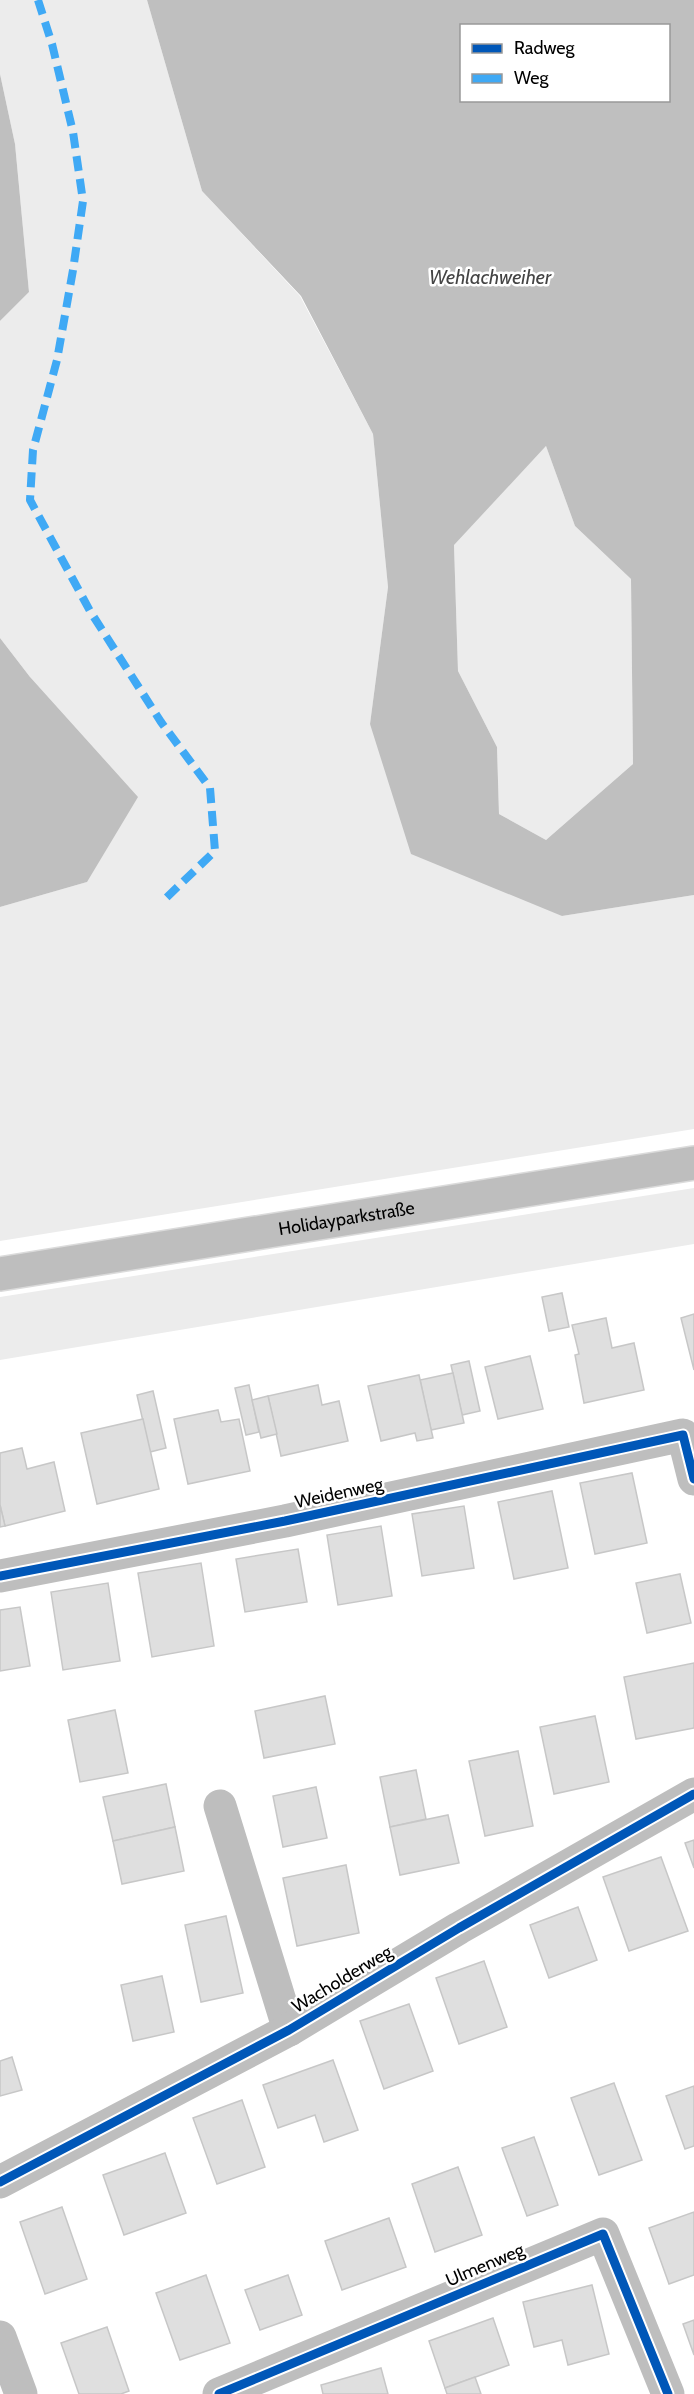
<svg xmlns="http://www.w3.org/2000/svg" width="694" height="2394" font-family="Cabin,sans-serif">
<rect width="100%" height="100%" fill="#fff"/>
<!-- green -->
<g fill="#ececec">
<polygon points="0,0 147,0 202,191 300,296 373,434 388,587 370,724 562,916 694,895 694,1129 0,1241 0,907 87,882 30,677 0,638 0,321 29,292 15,144 0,74"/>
<polygon points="546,446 575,526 631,579 633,764 546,840 499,814 497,747 458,671 454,544"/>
<polygon points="694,1188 694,1244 0,1360 0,1297"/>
</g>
<!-- water -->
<g fill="#bfbfbf" fill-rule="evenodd">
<path d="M147 0H694V895L562 916 411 854 370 724 388 587 373 434 301 296 202 191ZM462 26H668V100H462ZM546 446 575 526 631 579 633 764 546 840 499 814 497 747 458 671 454 545Z"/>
<polygon points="0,74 15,144 29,292 0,321"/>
<polygon points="0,638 30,677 138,797 87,882 0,907"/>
</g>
<!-- building -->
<g fill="#dfdfdf" stroke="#c7c7c7" stroke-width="1.5">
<polygon points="562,1293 569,1327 549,1331 542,1297"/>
<polygon points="694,1314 694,1370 681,1318"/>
<polygon points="606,1318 612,1348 634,1343 644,1390 584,1403 575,1355 579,1354 572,1325"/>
<polygon points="530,1356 543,1409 498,1419 485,1367"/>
<polygon points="469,1361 480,1411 462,1415 451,1365"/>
<polygon points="453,1373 464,1423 431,1430 420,1380"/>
<polygon points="419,1375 433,1438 417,1441 415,1433 381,1441 368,1386"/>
<polygon points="249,1385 259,1432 246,1435 235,1388"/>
<polygon points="318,1385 322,1405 339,1401 348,1441 281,1456 268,1396"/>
<polygon points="153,1391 166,1448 150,1452 137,1395"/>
<polygon points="268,1396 277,1434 261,1438 252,1400"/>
<polygon points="218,1410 221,1422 239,1419 250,1471 188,1484 174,1419"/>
<polygon points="143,1419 159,1489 97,1504 81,1433"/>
<polygon points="22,1448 27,1469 54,1462 65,1511 5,1526 0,1505 0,1453"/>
<polygon points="632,1473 647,1543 595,1554 580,1483"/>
<polygon points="552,1491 568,1568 514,1579 498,1502"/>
<polygon points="0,1505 5,1526 0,1527"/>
<polygon points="464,1506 474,1568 422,1576 412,1514"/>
<polygon points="381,1526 392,1596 338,1605 327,1535"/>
<polygon points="298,1549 307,1602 245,1612 236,1559"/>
<polygon points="201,1563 214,1646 152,1657 138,1573"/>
<polygon points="680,1574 691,1623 647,1633 636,1583"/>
<polygon points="108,1583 120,1661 63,1670 51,1592"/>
<polygon points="20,1607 30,1666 0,1671 0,1610"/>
<polygon points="694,1663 694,1728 636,1739 624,1677"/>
<polygon points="325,1696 335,1744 264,1758 255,1711"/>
<polygon points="115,1710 128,1773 80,1782 68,1720"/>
<polygon points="595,1716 609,1782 554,1794 540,1727"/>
<polygon points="518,1751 533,1826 485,1836 469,1761"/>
<polygon points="416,1770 426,1819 390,1827 380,1777"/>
<polygon points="166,1784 175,1827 113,1841 103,1797"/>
<polygon points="316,1787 327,1838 283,1847 273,1796"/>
<polygon points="448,1815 459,1863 400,1875 390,1827"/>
<polygon points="175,1827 184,1871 122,1884 113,1841"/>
<polygon points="694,1840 694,1868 685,1843"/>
<polygon points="661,1857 688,1931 629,1951 603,1877"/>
<polygon points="346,1865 359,1933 297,1946 283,1878"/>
<polygon points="578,1907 597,1960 549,1978 530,1925"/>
<polygon points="226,1916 243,1993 201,2002 185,1925"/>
<polygon points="484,1961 507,2027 459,2044 436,1978"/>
<polygon points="162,1976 174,2032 133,2041 121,1985"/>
<polygon points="409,2004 433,2071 384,2089 360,2021"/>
<polygon points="12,2057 22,2090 0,2096 0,2061"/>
<polygon points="333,2060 358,2130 324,2142 315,2115 278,2128 263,2085"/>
<polygon points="614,2083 642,2160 599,2175 571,2098"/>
<polygon points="694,2086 694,2146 685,2149 666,2096"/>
<polygon points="242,2100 265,2167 217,2184 193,2118"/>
<polygon points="534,2137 558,2205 527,2216 502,2148"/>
<polygon points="165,2153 186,2213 124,2235 103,2175"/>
<polygon points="458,2167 482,2235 435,2252 412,2184"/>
<polygon points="62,2207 87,2279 45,2294 20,2222"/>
<polygon points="694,2212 694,2275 669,2284 649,2228"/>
<polygon points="389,2218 406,2267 342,2290 325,2241"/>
<polygon points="206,2275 230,2343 180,2360 156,2293"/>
<polygon points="288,2275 302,2315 260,2330 245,2290"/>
<polygon points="592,2285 609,2354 568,2365 562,2340 534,2347 523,2302"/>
<polygon points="493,2318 509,2365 445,2388 429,2341"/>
<polygon points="694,2320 694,2355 683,2324"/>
<polygon points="107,2327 129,2391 121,2394 79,2394 61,2343"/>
<polygon points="381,2368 388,2394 323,2394 321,2385"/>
<polygon points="475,2377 481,2394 447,2394 445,2388"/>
</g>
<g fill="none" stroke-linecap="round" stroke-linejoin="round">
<!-- major casing -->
<g stroke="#dbdbdb" stroke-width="36">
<g id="major">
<path id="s1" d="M0 1274 694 1163"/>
</g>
</g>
<!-- minor -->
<g stroke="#bebebe" stroke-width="33">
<polyline points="0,1576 285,1521 683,1435 694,1479"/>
<polyline points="220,1806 289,2030"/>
<polyline points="0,2182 289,2030 459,1928 694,1794"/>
<polyline points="0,2337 21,2394"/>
<polyline points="219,2394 603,2234 668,2394"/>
</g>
<!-- major -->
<use href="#major" stroke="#bebebe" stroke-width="33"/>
<!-- quiet -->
<polyline stroke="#3fa9f5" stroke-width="8" stroke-dasharray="15 8" stroke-linecap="butt" points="38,0 52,44 73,132 83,201 73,270 57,360 33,450 30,500 90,611 161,722 210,788 215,851 164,900"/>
<!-- cycleway casing -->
<g stroke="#fff" stroke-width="13">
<g id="cycleway">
<polyline points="0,1576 285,1521 683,1435 694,1479"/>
<polyline points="0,2182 289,2030 459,1928 694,1794"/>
<polyline points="219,2394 603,2234 668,2394"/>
</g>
</g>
<!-- cycleway -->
<use href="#cycleway" stroke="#0057b8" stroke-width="9"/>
</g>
<g text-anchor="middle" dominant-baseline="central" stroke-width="5" stroke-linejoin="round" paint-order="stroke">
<!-- street labels -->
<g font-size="18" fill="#000" stroke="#fff">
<text stroke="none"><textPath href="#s1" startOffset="351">Holidayparkstraße</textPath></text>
<text transform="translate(339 1493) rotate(-12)">Weidenweg</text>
<text transform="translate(342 1979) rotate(-31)">Wacholderweg</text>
<text transform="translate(485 2265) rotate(-23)">Ulmenweg</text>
</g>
<!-- water labels -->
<g font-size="20" font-style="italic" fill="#444" stroke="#fff">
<text x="490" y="277">Wehlachweiher</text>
</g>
</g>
<!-- legend -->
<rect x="460" y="24" width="210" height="78" fill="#ffffff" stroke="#999999" stroke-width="1.5"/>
<rect x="472" y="44" width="30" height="9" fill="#0057b8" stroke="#999999" stroke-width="1.5"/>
<text x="514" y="54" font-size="18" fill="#000000">Radweg</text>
<rect x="472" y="74" width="30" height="9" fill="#3fa9f5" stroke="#999999" stroke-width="1.5"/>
<text x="514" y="84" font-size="18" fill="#000000">Weg</text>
</svg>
